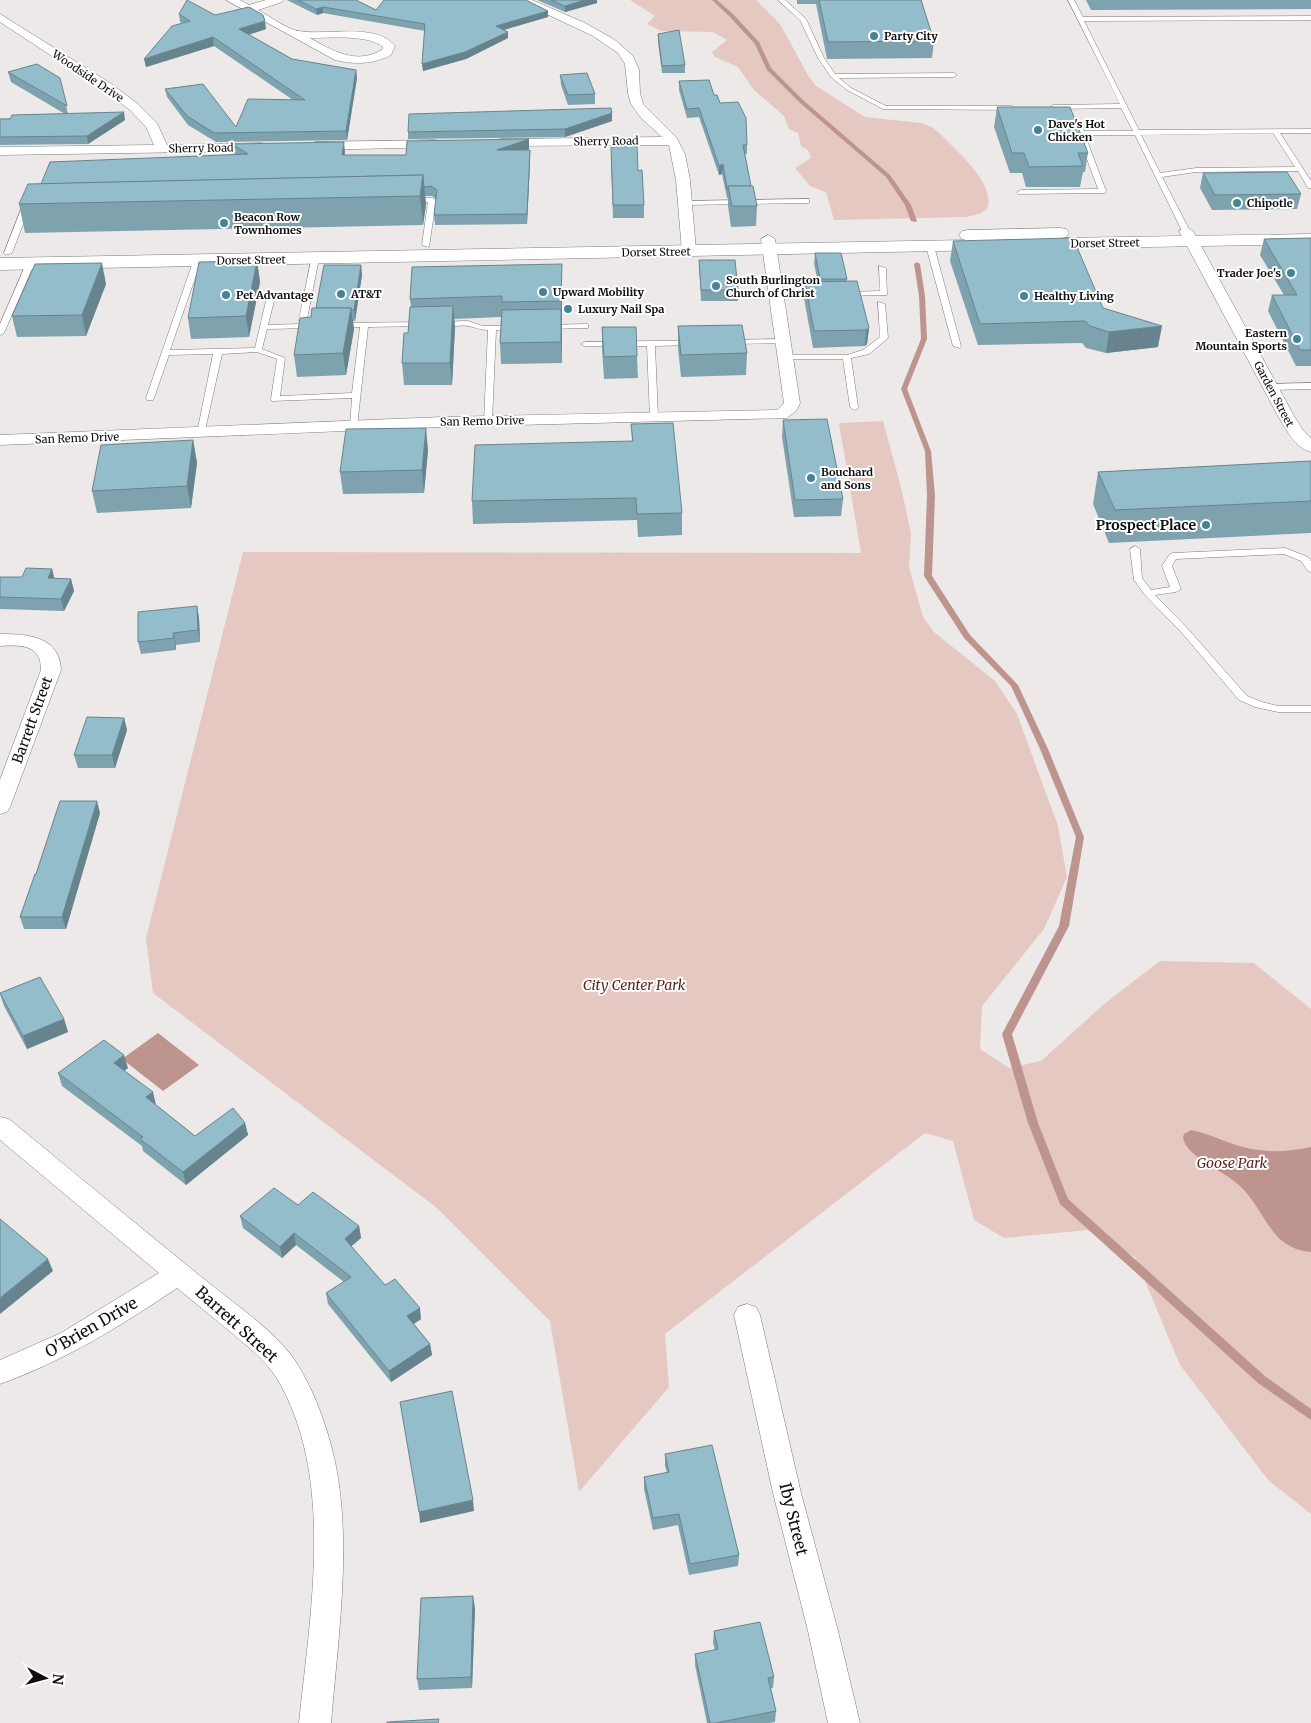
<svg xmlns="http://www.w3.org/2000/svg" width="1311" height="1723" font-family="Merriweather,serif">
<rect width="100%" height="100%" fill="#ede9e8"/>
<!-- green -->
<g fill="#e6c8c2">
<path d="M630 0H756L780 24 808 75 816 86 865 117 921 123 932 127 939 133C955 149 997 185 987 209L979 214 966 217 834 220 826 192 810 186 795 168 811 158 808 150 801 146 798 133 789 129 784 116 754 90 738 67 715 57 712 52 727 40 713 32 661 31 647 24 655 16Z"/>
<polygon points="883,421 902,491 911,534 909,567 923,617 934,632 995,681 1017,714 1058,826 1067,877 1044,929 982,1006 980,1049 1009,1068 1041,1061 1104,1004 1160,961 1254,963 1311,1009 1311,1514 1269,1481 1180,1365 1135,1257 1088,1230 1004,1238 974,1220 953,1141 925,1133 665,1334 669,1387 579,1492 550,1321 437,1208 153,993 146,938 243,552 861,553 839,423"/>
</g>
<!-- water -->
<g fill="#bd958e">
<polygon points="158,1033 199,1065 163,1091 122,1059"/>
<path d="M1191 1130C1206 1133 1219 1139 1233 1144 1260 1153 1283 1153 1311 1147V1252C1269 1248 1267 1212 1240 1186 1225 1171 1185 1157 1183 1137L1184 1134Z"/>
</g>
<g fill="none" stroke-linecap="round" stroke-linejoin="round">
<!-- stream -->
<g fill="#bd958e" fill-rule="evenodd">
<polygon points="712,0 717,0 733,14 759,42 771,68 803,100 890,175 911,205 917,221 916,222 911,221 905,205 886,177 799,102 767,70 755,44 729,16"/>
<polygon points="917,262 920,264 925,296 927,339 907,389 931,451 935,495 932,576 970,635 1018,685 1048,749 1084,837 1069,926 1012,1034 1038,1123 1068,1199 1266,1377 1311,1409 1311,1420 1258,1383 1060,1204 1028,1123 1002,1034 1059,926 1076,837 1040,749 1011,686 964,638 924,576 927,495 925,451 901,389 921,339 919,296 914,264"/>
</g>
<!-- service casing -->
<g stroke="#7f7b7a" stroke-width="1">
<g id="service">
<polygon points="778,0 785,0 806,19 824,58 835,74 954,73 957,75 954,77 839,78 851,88 886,106 1012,106 1015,108 1012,110 883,109 847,90 831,77 818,58 800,20"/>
<path d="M1068 0H1074L1083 17 1311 16V20L1084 21 1139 130 1311 129V133H1280L1311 181V188H1308L1298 171 1196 172 1162 177 1190 231 1186 233 1182 231 1135 135H1085L1106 191 1105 193 1018 194 1017 192 1021 190 1098 189 1074 124 1059 123V121H1079L1084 131H1133L1121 108 1053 109 1050 107 1053 105 1120 104ZM1273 133 1295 167 1196 168 1160 173 1141 135Z"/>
<polygon points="409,198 432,198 436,200 429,247 422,245 428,202 409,202"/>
<polygon points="809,199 809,203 806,203 684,205 680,203 684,201"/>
<polygon points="22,207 31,207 35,209 28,211 12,253 5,255 4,253"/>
<polygon points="927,244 934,246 961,346 960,348 953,346 926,246"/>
<polygon points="312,256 319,258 306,324 313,324 317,326 313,328 267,329 262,349 285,358 280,396 352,393 360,327 339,327 335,325 336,323 422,322 426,324 422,326 368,327 357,427 354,428 350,425 352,398 272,401 271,399 277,359 257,352 222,354 204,435 198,435 197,433 213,354 169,355 154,398 153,400 147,400 146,398 194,259 201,261 170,350 255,348 266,301 270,299 274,301 268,325 298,324"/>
<polygon points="27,262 34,264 4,333 0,335 0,324"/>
<polygon points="879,266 886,268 887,295 842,296 841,294 845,292 880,291"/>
<polygon points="773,293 819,293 823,295 819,297 773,297"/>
<polygon points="878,302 885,304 888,338 869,354 851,358 858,407 857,409 854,410 850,407 843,359 784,359 780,357 784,355 847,355 863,350 880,337"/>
<path d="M468 321 483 326 516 325 520 327 516 329 496 330 492 421 488 424 484 421 488 330C480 330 475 327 468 326 458 324 444 330 436 324L440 322Z"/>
<polygon points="585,324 588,324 588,328 547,329 543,327 547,325"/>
<polygon points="782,339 786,341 785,343 731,344 727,342 731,340"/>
<polygon points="651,341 693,341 697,343 693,345 655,346 658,418 654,421 650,418 647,346 585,346 581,344 585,342"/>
<polygon points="1311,383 1311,389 1271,390 1267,387 1271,384"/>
<polygon points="1135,546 1140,549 1142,578 1151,590 1170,587 1162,566 1170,554 1173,553 1285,548 1308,557 1311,561 1311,572 1308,571 1301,561 1284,554 1176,559 1172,566 1181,589 1176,592 1155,595 1188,629 1247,696 1262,702 1278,706 1311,706 1311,712 1278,712 1255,707 1239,700 1182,633 1145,595 1134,580 1130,549"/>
</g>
</g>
<!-- minor casing -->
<g stroke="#7f7b7a" stroke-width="1">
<g id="minor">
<path d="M226 0H240L249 5 266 0H284L282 2 258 10C268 15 288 30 299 31 325 36 376 22 395 46L391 55C374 64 355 65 335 60ZM310 38C329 38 368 34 383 47L382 50C356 65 333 51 310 38Z"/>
<polygon points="517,0 532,0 585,23 615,40 633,56 639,70 640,93 643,104 676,137 685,154 690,180 696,251 694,254 684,254 682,251 676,180 669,145 495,146 494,143 500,139 662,137 641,118 631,104 628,93 625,64 618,53 593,36"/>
<polygon points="0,14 110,83 138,104 157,123 167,145 262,143 268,147 262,151 0,155 0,147 154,145 146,127 130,110 102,89 0,22"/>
<polygon points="435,140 440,141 441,144 440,147 315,150 309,146 315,142"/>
<path d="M1186 227 1193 231 1294 416 1303 430 1311 438V452C1295 448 1286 429 1278 416L1179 231Z"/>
<polygon points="768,235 775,239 800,403 797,410 787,418 442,427 0,445 0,435 442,417 777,410 784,403 761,239"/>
<path d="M0 634C27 634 60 636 61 670L10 807 7 812 0 814V780L41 670C41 644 21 645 0 646Z"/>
<path d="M0 1117 9 1119C74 1173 139 1226 204 1279 232 1302 274 1330 294 1359 312 1386 324 1418 332 1449 354 1533 338 1637 331 1723H299C310 1614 336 1475 276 1377 265 1360 248 1347 233 1334 214 1319 196 1303 177 1288 121 1326 64 1361 0 1384V1360L61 1333 159 1273 0 1140Z"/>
<polygon points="747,1304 756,1307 760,1315 801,1493 838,1631 860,1723 828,1723 808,1631 773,1493 734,1315 738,1307"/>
</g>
</g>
<!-- secondary casing -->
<g stroke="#7f7b7a" stroke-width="1">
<polygon id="secondary" points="1060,228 1066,229 1069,233 1066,237 1061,238 1311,234 1311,244 1039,249 1033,248 1030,244 1033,240 1037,239 990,240 994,241 997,245 994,249 988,250 0,270 0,258 966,240 962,239 959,235 962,231 968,230"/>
</g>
<!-- service -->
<use href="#service" fill="#fff" fill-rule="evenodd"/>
<!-- minor -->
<use href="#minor" fill="#fff" fill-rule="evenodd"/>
<!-- secondary -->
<use href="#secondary" fill="#fff" fill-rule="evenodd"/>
</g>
<!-- wall -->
<g fill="#7ea3af">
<polygon points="287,0 356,0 376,10 548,11 548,17 504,30 508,38 466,59 423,71 425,31 323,13 317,15"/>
<polygon points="537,0 597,0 597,3 565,12"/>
<polygon points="797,0 921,0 934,41 932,58 827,59 816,4 797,4"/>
<polygon points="1086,0 1311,0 1311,9 1091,10"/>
<polygon points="179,14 215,15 266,29 249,35 292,59 356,70 357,78 347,140 216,142 188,125 167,97 165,89 236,127 293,100 214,46 146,67 182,23 180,22"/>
<polygon points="658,34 685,65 685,73 662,73 658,42"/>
<polygon points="8,72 60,78 68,114 125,120 88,144 0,145 0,119 65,114 11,82"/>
<polygon points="560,75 595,94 595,104 568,105 561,85"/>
<polygon points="679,81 714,95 747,145 747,154 745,154 751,186 757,206 756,226 731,227 728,206 728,198 727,198 722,174 719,175 699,117 687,118 679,90"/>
<polygon points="997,107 1088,153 1085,172 1083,172 1080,187 1026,187 1022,173 1010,173 994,127"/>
<polygon points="612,113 612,121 565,137 408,139 408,132"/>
<polygon points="232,144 345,152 344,155 406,155 529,149 526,150 530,150 530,160 527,224 435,225 434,215 436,199 432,196 425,196 426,204 423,225 25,233 19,204 41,184 235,154 233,153"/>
<polygon points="611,159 638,171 644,205 644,218 613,218"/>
<polygon points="1203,173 1301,194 1297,209 1212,210 1200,188"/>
<polygon points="1311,238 1311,366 1296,366 1268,311 1272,295 1284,295 1260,255 1264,239"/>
<polygon points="953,241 1103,308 1158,347 1106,353 1086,348 1082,343 978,345 950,261"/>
<polygon points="815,253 847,279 847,281 869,328 867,344 865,346 813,348 804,298 805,282 818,282 814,264"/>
<polygon points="699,260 738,290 738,301 701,301"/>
<polygon points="257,261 260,282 249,337 191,339 188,318"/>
<polygon points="361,265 362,275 355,321 353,321 354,329 346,375 297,377 294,355 311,317 316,308"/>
<polygon points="106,284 86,336 17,337 12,316"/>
<polygon points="562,285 562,363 501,364 500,343 501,317 454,319 455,327 452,385 404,385 402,363 408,333 411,307 410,299"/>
<polygon points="678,326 747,353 746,375 681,377 678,348"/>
<polygon points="602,327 637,356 638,378 604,379 602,349"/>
<polygon points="783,420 843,499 841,516 794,517 782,437"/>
<polygon points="631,424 682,513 682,535 638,537 637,520 473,524 472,501 632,441"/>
<polygon points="193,440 197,463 191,508 97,513 92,491"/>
<polygon points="428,450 424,493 343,494 340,472"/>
<polygon points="1311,461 1311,533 1109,543 1093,504 1098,472"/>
<polygon points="52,569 54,578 71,579 74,591 64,611 0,609 0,577 22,577"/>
<polygon points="197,606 199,618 200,642 176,645 176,650 141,654 138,642"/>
<polygon points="124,718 127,730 115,768 78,768 74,755"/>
<polygon points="100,813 66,929 24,929 20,917 36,874"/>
<polygon points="0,994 64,1019 68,1032 27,1049 4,1006"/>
<polygon points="128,1068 124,1071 156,1105 195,1136 245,1123 248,1135 186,1185 143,1151 142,1146 62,1086 58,1073"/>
<polygon points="298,1205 359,1226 361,1238 351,1246 385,1285 421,1319 414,1324 430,1344 432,1355 391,1382 328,1304 326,1293 344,1282 296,1245 282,1258 243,1228 240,1216"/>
<polygon points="665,1454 739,1555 738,1566 689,1575 678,1525 653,1530 644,1489 644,1477 667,1473 665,1466"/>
<polygon points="475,1608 472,1688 419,1690 417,1679"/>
<polygon points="714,1631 774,1677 773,1688 771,1688 776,1711 775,1722 769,1723 707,1723 695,1665 695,1654 715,1650 713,1643"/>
</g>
<!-- shaded-wall -->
<g fill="#67848e">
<polygon points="585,0 597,0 597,3 565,12 565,6"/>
<polygon points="323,7 323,13 317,15 316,9"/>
<polygon points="548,11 548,17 496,32 496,26"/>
<polygon points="265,21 266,29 240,37 239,29"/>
<polygon points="508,32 508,38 466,59 423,71 422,64"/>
<polygon points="213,37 214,46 146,67 144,59"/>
<polygon points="356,70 357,78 347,140 346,131"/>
<polygon points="124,112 125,120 88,144 87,136"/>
<polygon points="612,113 612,121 565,137 565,129"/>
<polygon points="529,139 529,149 498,160 497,150"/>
<polygon points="344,142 345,152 343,164 342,155"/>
<polygon points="530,150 530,160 527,224 527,214"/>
<polygon points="723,164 722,174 719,175 719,166"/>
<polygon points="423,175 426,204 423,225 420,196"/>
<polygon points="257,261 260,282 249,337 246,316"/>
<polygon points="102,263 106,284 86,336 82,315"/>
<polygon points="562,264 562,323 561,301"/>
<polygon points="361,265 362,275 355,321 354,310"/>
<polygon points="453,306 455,327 452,385 450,363"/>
<polygon points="351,308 354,329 346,375 343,353"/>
<polygon points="561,309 562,330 562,363 561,342"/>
<polygon points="1162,326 1158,347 1106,353 1109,332"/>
<polygon points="869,328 867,344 865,346 866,330"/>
<polygon points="426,428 428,450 424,493 422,470"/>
<polygon points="193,440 197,463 191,508 187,486"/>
<polygon points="52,569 55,581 48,578"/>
<polygon points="71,579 74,591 64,611 61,599"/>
<polygon points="197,606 199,618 200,642 198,630"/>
<polygon points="173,633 176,645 176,650 174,638"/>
<polygon points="124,718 127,730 115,768 112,755"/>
<polygon points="97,801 100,813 66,929 62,917"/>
<polygon points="64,1019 68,1032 27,1049 23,1036"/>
<polygon points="124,1055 128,1068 117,1076 114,1063"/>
<polygon points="153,1092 156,1105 146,1097"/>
<polygon points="245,1123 248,1135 186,1185 183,1172"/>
<polygon points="359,1226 361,1238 347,1250 345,1239"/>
<polygon points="294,1233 296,1245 282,1258 280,1247"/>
<polygon points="48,1259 53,1271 0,1314 0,1298"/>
<polygon points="420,1308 421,1319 409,1327 407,1316"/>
<polygon points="430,1344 432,1355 391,1382 389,1371"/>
<polygon points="473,1500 474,1511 420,1523 419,1512"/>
<polygon points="473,1596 475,1608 472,1688 471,1677"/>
</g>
<!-- building -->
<g fill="#93bdcb" stroke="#67848e">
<polygon points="187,0 215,15 249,7 263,15 265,21 239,29 292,59 356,70 346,131 214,133 187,116 165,89 203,84 236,127 248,99 305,100 213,37 144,59 172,26 190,21 179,14"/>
<polygon points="298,0 356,0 376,10 384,0 526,0 548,11 496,26 508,32 465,52 422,64 425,24 323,7 316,9"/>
<polygon points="551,0 585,0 565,6"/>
<polygon points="819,0 921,0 934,41 828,42"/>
<polygon points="679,30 685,65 662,66 658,34"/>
<polygon points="37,64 60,78 67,106 8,72"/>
<polygon points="587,73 595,94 568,95 560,75"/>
<polygon points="709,80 714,95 717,95 720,103 738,102 746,118 747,145 743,145 751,186 728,186 728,189 727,189 723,164 719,166 699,108 687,109 679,81"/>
<polygon points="997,107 1070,107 1088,153 1078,153 1083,166 1029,167 1024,153 1012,153"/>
<polygon points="611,108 612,113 565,129 408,132 409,114"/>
<polygon points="124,112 87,136 0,137 0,119 10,119 12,115"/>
<polygon points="529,139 497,150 530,150 527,214 434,215 437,190 431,186 424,187 423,175 41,184 50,162 248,154 232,144 344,142 342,155 406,155 407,141"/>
<polygon points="637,146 638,171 642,170 644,205 613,205 611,147"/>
<polygon points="1287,172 1301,194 1215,195 1203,173"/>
<polygon points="423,175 420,196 19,204 28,184"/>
<polygon points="728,186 753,186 757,206 732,206"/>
<polygon points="1073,238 1103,308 1162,326 1109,332 1090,326 1085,321 980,324 953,241"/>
<polygon points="1311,238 1311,350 1300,350 1272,295 1297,295 1264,239"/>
<polygon points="815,253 841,253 847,279 820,279"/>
<polygon points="699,260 735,260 738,290 701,290"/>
<polygon points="257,261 246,316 188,318 199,262"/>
<polygon points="102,263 82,315 12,316 35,264"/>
<polygon points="562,264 561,301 502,302 502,296 410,299 412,267"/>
<polygon points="324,265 361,265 354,310 352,310 351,308 316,308"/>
<polygon points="857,281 869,328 866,330 814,331 805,282"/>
<polygon points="453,306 450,363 402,363 404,333 408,333 410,307"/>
<polygon points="312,308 351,308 343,353 294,355 300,318 311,317"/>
<polygon points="561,309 561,342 500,343 502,310"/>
<polygon points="742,325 747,353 681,355 678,326"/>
<polygon points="602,327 636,327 637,356 604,357"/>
<polygon points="827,419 843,499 795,500 783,420"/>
<polygon points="673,423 682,513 637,514 636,498 472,501 475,445 633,441 631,424"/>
<polygon points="426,428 422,470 340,472 346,429"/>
<polygon points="193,440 187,486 92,491 101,445"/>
<polygon points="1311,461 1311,501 1115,510 1098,472"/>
<polygon points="26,568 52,569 48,578 71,579 61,599 0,597 0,577 22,577"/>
<polygon points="197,606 198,630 173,633 174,638 138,642 138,612"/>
<polygon points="87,717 124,718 112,755 74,755"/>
<polygon points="60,801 97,801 62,917 20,917 35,874 36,874"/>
<polygon points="40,977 64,1019 23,1036 0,993"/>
<polygon points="104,1040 124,1055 114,1063 153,1092 146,1097 195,1136 233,1108 245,1123 183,1172 140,1139 143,1137 58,1073"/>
<polygon points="274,1188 298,1205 313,1192 359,1226 345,1239 385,1285 395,1279 420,1308 407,1316 430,1344 389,1371 326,1293 351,1277 294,1233 280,1247 240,1216"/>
<polygon points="0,1219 48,1259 0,1298"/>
<polygon points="452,1391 473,1500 419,1512 400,1402"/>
<polygon points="712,1445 739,1555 690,1564 679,1514 653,1518 644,1477 669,1472 665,1454"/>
<polygon points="473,1596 471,1677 417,1679 421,1598"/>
<polygon points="760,1622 774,1677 768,1678 776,1711 716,1723 710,1723 695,1654 718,1649 714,1631"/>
<polygon points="439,1719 438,1723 387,1723 387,1722"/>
</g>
<!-- markers -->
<g fill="#448498" stroke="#fff" stroke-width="2">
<circle cx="874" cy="36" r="5"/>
<circle cx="1038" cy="130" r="5"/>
<circle cx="1237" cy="203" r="5"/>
<circle cx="224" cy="223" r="5"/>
<circle cx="1291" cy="273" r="5"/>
<circle cx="716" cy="286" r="5"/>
<circle cx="543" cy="292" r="5"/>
<circle cx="341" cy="294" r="5"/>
<circle cx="226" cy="295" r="5"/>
<circle cx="1024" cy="296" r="5"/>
<circle cx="568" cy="309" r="5"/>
<circle cx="1297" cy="339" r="5"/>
<circle cx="811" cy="478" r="5"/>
<circle cx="1206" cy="525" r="5"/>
</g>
<g text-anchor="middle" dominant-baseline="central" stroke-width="4" stroke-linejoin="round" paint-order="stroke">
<!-- far-poi labels -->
<g font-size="11" font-weight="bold" fill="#0e0c0c" stroke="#fff" text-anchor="start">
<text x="884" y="36">Party City</text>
<text x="1048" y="124">Dave's Hot<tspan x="1048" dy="13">Chicken</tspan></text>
<text x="1247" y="203">Chipotle</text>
<text x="234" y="217">Beacon Row<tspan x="234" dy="13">Townhomes</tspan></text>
<text x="1281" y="273" text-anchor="end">Trader Joe's</text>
<text x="726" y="280">South Burlington<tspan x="726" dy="13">Church of Christ</tspan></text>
<text x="553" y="292">Upward Mobility</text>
<text x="351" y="294">AT&amp;T</text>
<text x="236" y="295">Pet Advantage</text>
<text x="1034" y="296">Healthy Living</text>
<text x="578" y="309">Luxury Nail Spa</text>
<text x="1287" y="333" text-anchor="end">Eastern<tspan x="1287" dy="13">Mountain Sports</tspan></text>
<text x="821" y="472">Bouchard<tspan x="821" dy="13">and Sons</tspan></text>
</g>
<!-- far-street labels -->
<g font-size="11" fill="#0e0c0c" stroke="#fff">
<text transform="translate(88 76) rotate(34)">Woodside Drive</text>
<text transform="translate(606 141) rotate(-1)">Sherry Road</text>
<text transform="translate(201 148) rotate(-1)">Sherry Road</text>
<text transform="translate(1105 243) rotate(-1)">Dorset Street</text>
<text transform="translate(656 252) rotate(-1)">Dorset Street</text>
<text transform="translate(251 260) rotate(-1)">Dorset Street</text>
<text transform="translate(1274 394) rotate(62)">Garden Street</text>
<text transform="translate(482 421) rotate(-1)">San Remo Drive</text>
<text transform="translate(77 438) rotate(-2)">San Remo Drive</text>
</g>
<!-- poi labels -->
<g font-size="14" font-weight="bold" fill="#0e0c0c" stroke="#fff" text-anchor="end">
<text x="1196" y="525">Prospect Place</text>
</g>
<!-- street labels -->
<g font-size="14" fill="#0e0c0c" stroke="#fff">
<text transform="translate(32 720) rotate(-70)">Barrett Street</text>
</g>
<!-- park labels -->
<g font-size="14" font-style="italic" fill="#5a261f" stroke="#fff">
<text x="634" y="985">City Center Park</text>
<text x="1232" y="1163">Goose Park</text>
</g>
<!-- near-street labels -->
<g font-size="16" fill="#0e0c0c" stroke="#fff">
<text transform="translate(237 1324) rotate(42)">Barrett Street</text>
<text transform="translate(91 1327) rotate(-30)">O'Brien Drive</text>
<text transform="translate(794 1519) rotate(76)">Iby Street</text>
</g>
</g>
<!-- north arrow -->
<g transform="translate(45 1678) rotate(96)" stroke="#ffffff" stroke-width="4" paint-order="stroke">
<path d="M0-4L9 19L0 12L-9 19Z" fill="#0e0c0c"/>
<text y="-8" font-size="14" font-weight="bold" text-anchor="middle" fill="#0e0c0c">N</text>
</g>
</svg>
